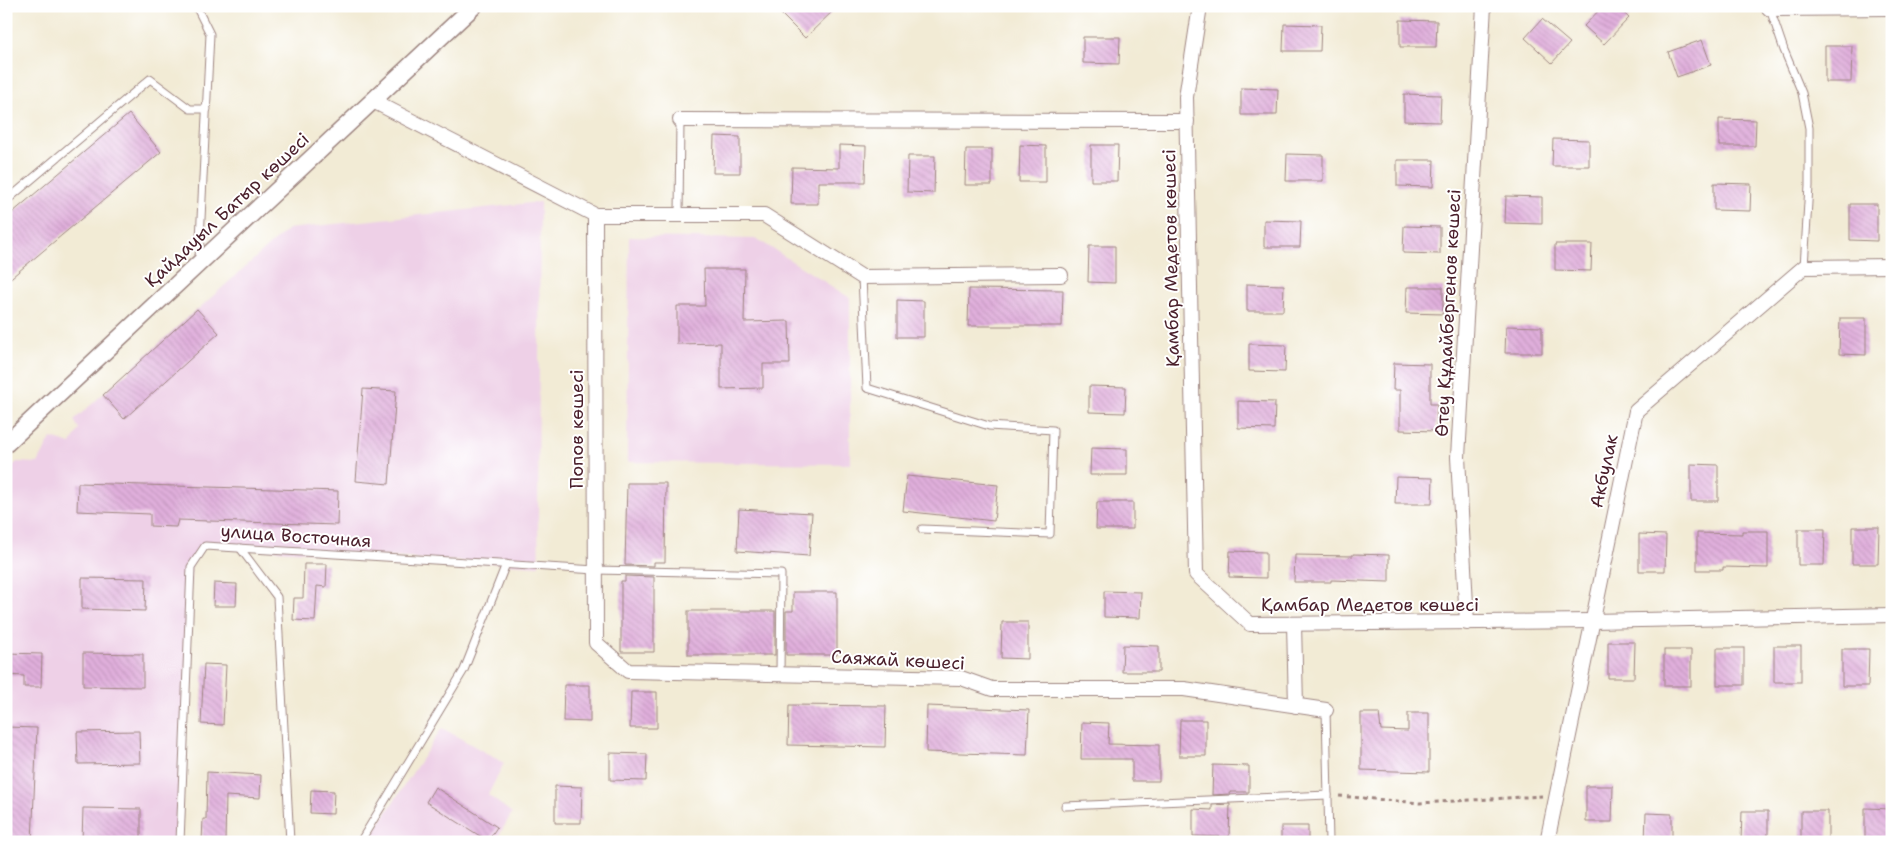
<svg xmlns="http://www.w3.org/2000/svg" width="1898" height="848" font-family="'Shantell Sans',sans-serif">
<defs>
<pattern id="building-back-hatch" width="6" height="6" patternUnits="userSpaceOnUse" patternTransform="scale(1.25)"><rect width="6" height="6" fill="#e0afdc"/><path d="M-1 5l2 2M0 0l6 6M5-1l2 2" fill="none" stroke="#c296bd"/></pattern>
</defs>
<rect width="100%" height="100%" fill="#fff"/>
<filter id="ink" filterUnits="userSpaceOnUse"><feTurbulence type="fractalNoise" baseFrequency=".02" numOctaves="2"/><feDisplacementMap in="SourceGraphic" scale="10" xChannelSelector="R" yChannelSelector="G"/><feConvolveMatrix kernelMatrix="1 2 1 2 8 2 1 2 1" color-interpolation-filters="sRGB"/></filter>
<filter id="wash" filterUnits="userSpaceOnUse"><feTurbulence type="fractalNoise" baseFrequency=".0096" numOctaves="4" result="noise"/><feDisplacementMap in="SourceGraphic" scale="20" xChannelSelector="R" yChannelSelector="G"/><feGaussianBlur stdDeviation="1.12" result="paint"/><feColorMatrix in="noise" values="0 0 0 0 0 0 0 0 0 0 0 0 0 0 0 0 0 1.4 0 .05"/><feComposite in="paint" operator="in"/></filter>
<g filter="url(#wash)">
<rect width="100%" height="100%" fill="#f2ebd5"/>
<!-- built -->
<g fill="#eed0e7">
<polygon points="540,202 538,523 539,566 205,546 191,567 180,842 6,842 6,472 17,462 38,463 51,438 71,444 79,429 74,420 288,229"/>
<polygon points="629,237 757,239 850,298 850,464 627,462"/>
<polygon points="442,728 504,763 488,795 512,813 495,842 373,842 373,833"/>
</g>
<g id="blocks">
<!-- building -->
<g fill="url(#building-back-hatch)">
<polygon points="773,6 838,6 805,38"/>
<polygon points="1603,6 1616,6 1629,18 1604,44 1584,26"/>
<polygon points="1542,19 1570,43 1552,63 1525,38"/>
<polygon points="1400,20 1437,21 1436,47 1400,47"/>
<polygon points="1284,24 1321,25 1320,51 1283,51"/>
<polygon points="1083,37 1120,37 1119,64 1083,63"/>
<polygon points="1702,40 1711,65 1677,77 1668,52"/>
<polygon points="1825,46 1852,46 1851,82 1825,82"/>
<polygon points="1241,88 1278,89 1277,115 1241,115"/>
<polygon points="1404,94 1441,95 1440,122 1404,121"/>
<polygon points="129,114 161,152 6,282 6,218"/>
<polygon points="1719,119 1756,120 1755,146 1719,146"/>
<polygon points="714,136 740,137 740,173 713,173"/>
<polygon points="1553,139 1589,140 1589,166 1552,166"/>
<polygon points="839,145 866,146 865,182 818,182 818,204 791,204 792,167 839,168"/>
<polygon points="1020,145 1046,146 1046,182 1019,182"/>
<polygon points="1091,145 1118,145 1117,181 1091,181"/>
<polygon points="966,149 992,149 992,185 965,185"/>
<polygon points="1287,154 1323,155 1323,181 1286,181"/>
<polygon points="908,156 935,156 934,193 907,192"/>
<polygon points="1397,160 1434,160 1433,187 1397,186"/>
<polygon points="1714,183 1751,184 1750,211 1714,210"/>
<polygon points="1506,196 1542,197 1542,224 1505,223"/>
<polygon points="1850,204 1877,204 1877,241 1850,240"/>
<polygon points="1264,220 1301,221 1300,247 1264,247"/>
<polygon points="1404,226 1440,227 1440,254 1403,253"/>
<polygon points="1555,244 1592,244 1591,271 1555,270"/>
<polygon points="1089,246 1115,246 1115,283 1088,282"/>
<polygon points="704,269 745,269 744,322 789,321 790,364 763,364 763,388 721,389 721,343 677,344 677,306 705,306"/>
<polygon points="1247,284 1284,285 1283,311 1247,311"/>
<polygon points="1407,287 1443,287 1443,314 1406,313"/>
<polygon points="969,289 1063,290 1062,326 968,326"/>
<polygon points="897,300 924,301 924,337 897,337"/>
<polygon points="197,309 219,333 124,419 103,395"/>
<polygon points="1840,318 1866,318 1866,355 1839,354"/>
<polygon points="1506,326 1542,327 1542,353 1505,353"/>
<polygon points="1249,344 1286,345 1285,372 1249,371"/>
<polygon points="1394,363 1430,364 1430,404 1437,404 1436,431 1400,430 1400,390 1393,390"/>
<polygon points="1089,386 1126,387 1125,413 1089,412"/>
<polygon points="363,389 396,391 389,484 356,481"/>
<polygon points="1238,401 1275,402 1274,429 1238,428"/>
<polygon points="1091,448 1127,449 1127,475 1090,475"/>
<polygon points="1691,464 1718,465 1718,501 1691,501"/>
<polygon points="907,476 998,485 994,521 903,511"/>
<polygon points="1396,477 1433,478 1432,504 1395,504"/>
<polygon points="78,483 338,491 337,525 178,520 176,527 150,526 150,514 77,511"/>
<polygon points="627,483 666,483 665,562 654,562 654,566 625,565"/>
<polygon points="1097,502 1133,502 1133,529 1096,529"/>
<polygon points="739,509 812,513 809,556 737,551"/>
<polygon points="1852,527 1879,527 1878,564 1852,564"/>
<polygon points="1798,529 1825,529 1824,565 1798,565"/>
<polygon points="1742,531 1768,531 1768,568 1723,567 1723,570 1697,570 1697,533 1742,534"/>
<polygon points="1639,534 1666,535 1665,571 1639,571"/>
<polygon points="1230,551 1266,552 1266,578 1229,577"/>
<polygon points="1353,554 1389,555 1389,582 1331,580 1331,582 1294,582 1295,555 1353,556"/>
<polygon points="304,564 327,564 326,587 317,586 315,621 293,620 294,598 303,598"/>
<polygon points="625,576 654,577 654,652 621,652 621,581 625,581"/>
<polygon points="82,578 146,579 145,611 82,609"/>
<polygon points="214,583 237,584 236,606 213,606"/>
<polygon points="1104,591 1141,592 1140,618 1104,617"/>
<polygon points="793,592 837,592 837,655 786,655 786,611 793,611"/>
<rect x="688" y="611" width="87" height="44"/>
<polygon points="1002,622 1028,622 1028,659 1001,658"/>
<polygon points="1608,642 1635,642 1634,678 1608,678"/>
<polygon points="1123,645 1159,646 1159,672 1122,672"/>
<rect x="1774" y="646" width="27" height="36"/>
<rect x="1717" y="648" width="27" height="37"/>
<polygon points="1842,649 1869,649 1868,686 1842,686"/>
<rect x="1664" y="650" width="27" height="36"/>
<polygon points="6,653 42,654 41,687 24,687 24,676 6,675"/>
<polygon points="83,653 143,654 143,687 83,686"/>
<polygon points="204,664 226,665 223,725 201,724"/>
<polygon points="564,685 590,685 590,722 563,721"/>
<polygon points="631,692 657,692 657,728 630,728"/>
<polygon points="789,705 886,706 885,747 788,745"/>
<polygon points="927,706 1029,710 1027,755 926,752"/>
<polygon points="1361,713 1379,713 1381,730 1408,731 1408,713 1429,713 1429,772 1361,770"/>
<polygon points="1180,720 1206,720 1206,756 1179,756"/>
<polygon points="1082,722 1109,723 1108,744 1159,745 1159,781 1132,781 1132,759 1081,759"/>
<polygon points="6,727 37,728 32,842 6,842"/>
<polygon points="139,731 140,763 78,764 77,732"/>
<polygon points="610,753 647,754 646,781 610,780"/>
<polygon points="1213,765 1249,766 1249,792 1230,792 1230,794 1212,795"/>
<polygon points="207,772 261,775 260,798 226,796 225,842 202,841 203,819 206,819"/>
<polygon points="555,786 582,787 581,823 555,823"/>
<polygon points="1586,786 1613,786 1612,822 1586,822"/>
<polygon points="435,787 497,827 488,841 426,802"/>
<polygon points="311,790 334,791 333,814 310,813"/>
<polygon points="1230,804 1229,837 1193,836 1193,809 1212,810 1212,805"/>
<polygon points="83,808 141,809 141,842 82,842"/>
<polygon points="1865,808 1892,809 1891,842 1865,842"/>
<polygon points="1742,811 1768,811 1768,842 1741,842"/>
<rect x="1801" y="811" width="27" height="31"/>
<polygon points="1646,813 1672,814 1672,842 1645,842"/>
<rect x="1281" y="826" width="27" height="16"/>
</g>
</g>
</g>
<g filter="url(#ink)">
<use href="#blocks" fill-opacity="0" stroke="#9e8580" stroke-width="1"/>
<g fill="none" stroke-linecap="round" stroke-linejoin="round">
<!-- service casing -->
<g stroke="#9e8580" stroke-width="9">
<g id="service">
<polyline points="196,6 210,34 199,260"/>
<polyline points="1770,9 1784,50 1802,93 1809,128 1809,186 1804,267"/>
<polyline points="6,201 150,79 190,109 207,109"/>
<polyline points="679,215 680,120"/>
<polyline points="862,277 867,388 989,426 1053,430 1050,534 922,529"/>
<polyline points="240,548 277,597 290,842"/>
<polyline points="1326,710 1329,842"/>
<polyline points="1065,806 1328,795"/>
<polyline points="180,842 191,567 205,546 596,570 781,574 780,674"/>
<polyline points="360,842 464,670 506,564"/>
</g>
</g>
<!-- minor casing -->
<g stroke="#9e8580" stroke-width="16">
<g id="minor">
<polyline points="1200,6 1186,97 1196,574 1250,624 1592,621 1892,615"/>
<polyline points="1767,6 1770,9 1892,8"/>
<polyline points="373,101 595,215 764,215 862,277 1061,275"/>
<polyline points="680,120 1187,121"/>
<polyline points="595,215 596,643 628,671 961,678 992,689 1184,689 1326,710"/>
<polyline points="1467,623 1458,457 1484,6"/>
<polyline points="1294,624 1296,706"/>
<polyline points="1547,842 1636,411 1804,267 1892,266"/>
</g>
</g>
<!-- tertiary casing -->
<g stroke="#9e8580" stroke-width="19">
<polyline id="tertiary" points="6,444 474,6"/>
</g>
<!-- path -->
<polyline stroke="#9e8580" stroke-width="3" stroke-dasharray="4 4" stroke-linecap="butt" points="1339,796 1420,803 1542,796"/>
<!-- service -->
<use href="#service" stroke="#fff" stroke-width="7"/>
<!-- minor -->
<use href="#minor" stroke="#fff" stroke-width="14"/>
<!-- tertiary -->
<use href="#tertiary" stroke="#fff" stroke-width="16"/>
</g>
</g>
<g text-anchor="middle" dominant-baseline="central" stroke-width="4" stroke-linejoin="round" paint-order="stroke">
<!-- street labels -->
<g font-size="18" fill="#4a1f2b" stroke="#fff">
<text transform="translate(227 210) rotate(-43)">Қайдауыл Батыр көшесі</text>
<text transform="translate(1171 258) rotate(-91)">Қамбар Медетов көшесі</text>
<text transform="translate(1448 313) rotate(-87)">Өтеу Құдайбергенов көшесі</text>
<text transform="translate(577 429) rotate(-90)">Попов көшесі</text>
<text transform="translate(1604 471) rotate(-78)">Акбулак</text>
<text transform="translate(296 536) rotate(4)">улица Восточная</text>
<text x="1370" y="605">Қамбар Медетов көшесі</text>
<text transform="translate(898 660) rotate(3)">Саяжай көшесі</text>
</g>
</g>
<!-- margin -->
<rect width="1898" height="848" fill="none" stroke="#fff" stroke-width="25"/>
</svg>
